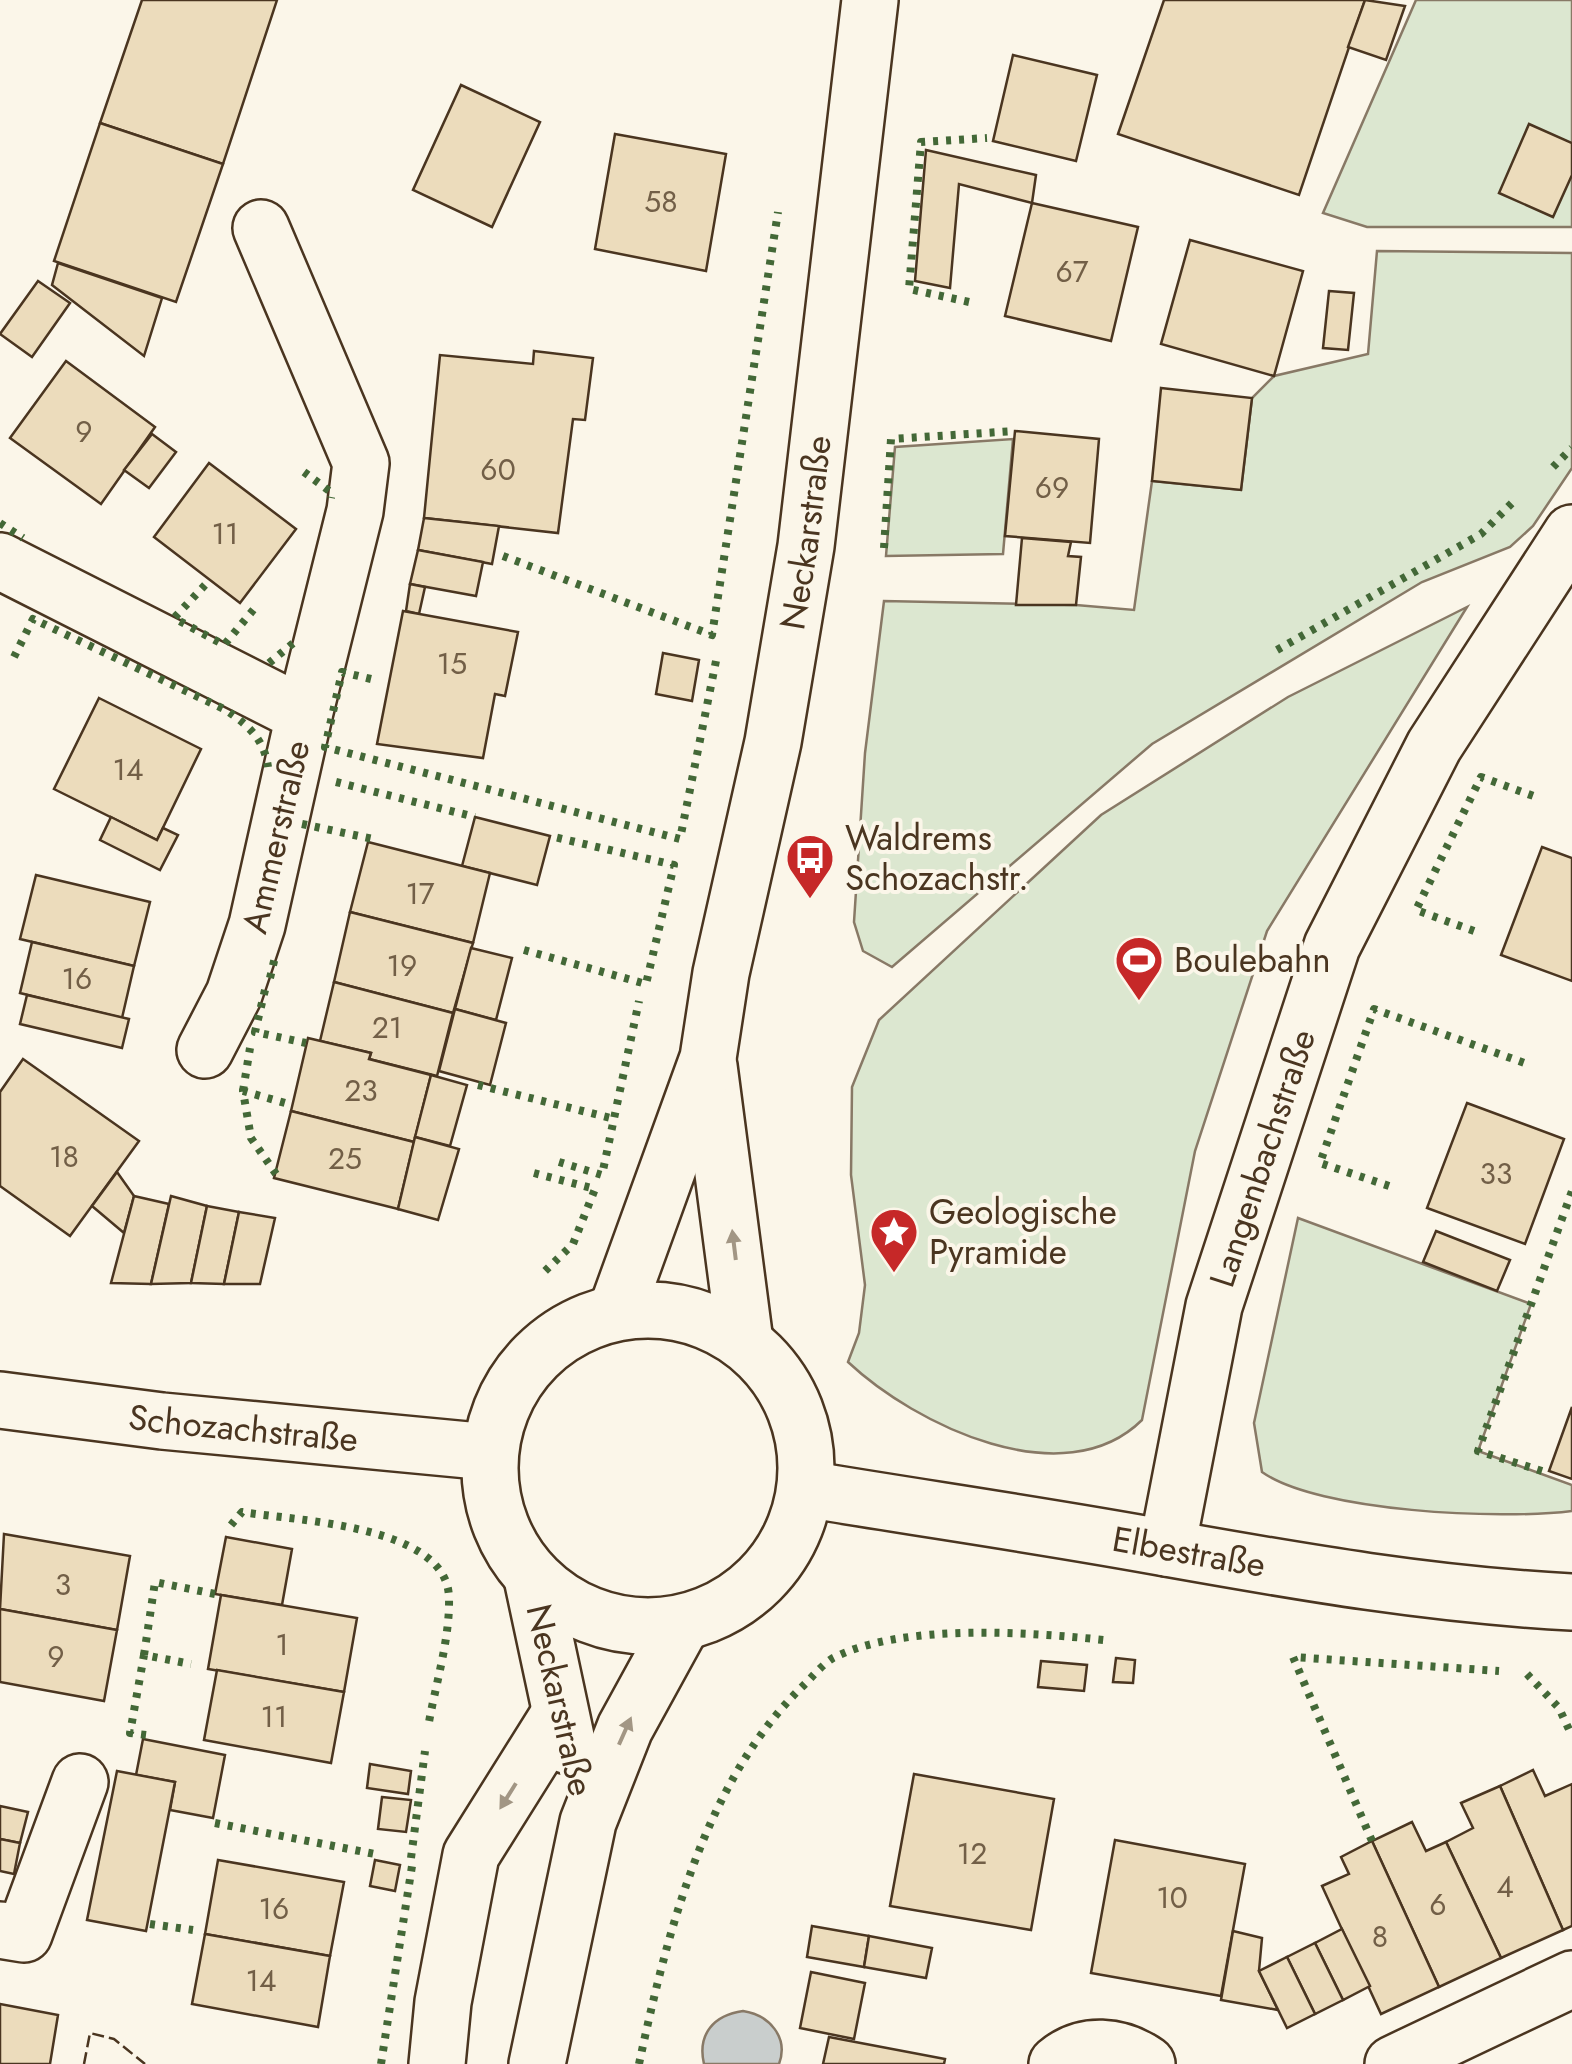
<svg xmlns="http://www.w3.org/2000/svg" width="1572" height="2064" font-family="Jost,sans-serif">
<rect width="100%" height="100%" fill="#fbf6e9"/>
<!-- green -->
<g fill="#dce7d0" stroke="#887966" stroke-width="2.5">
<polygon points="1416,0 1572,0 1572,227 1367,227 1323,213"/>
<polygon points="1377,251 1572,253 1572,468 1533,526 1510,547 1422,582 1152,744 892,967 863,951 854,922 865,753 884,601 1076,605 1134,610 1152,481 1241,490 1252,398 1274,376 1368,354"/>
<polygon points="1013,439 1003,554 886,556 895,447"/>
<path d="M1467 607 1267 931 1195 1151 1142 1420C1064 1497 915 1425 848 1362L859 1333 865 1285 851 1175 852 1087 879 1020 1101 815 1288 697Z"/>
<path d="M1298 1218 1531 1304 1478 1451 1572 1485V1511C1502 1520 1318 1512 1262 1472L1254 1423Z"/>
</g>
<!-- water -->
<path fill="#c9cecd" stroke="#887966" stroke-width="2.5" d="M743 2011C769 2015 789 2037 779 2064H704C697 2034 714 2015 743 2011Z"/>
<!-- building -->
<g fill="#ecdcbc" stroke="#4a3520" stroke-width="2.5">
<polygon points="142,0 277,0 223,164 100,123"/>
<polygon points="1164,0 1365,0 1299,195 1118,134"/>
<polygon points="1365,0 1405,6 1386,60 1348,47"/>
<polygon points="1013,55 1097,75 1076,161 993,141"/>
<polygon points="461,85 540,122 492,227 413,190"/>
<polygon points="100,123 223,164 176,302 54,261"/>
<polygon points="1529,124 1572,143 1572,175 1553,217 1499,193"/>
<polygon points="615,134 726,154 706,271 595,249"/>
<polygon points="926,150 1036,175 1032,203 959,184 950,288 915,281"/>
<polygon points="1032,203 1138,227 1111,341 1005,316"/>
<polygon points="1190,240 1303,271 1274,376 1161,344"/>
<polygon points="58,263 162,298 144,356 52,285"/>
<polygon points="38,281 70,303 32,357 0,334"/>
<polygon points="1329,291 1354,293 1348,350 1323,348"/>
<polygon points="534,351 593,358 585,420 573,419 558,533 424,518 440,355 533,364"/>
<polygon points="66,361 155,427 101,504 10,438"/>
<polygon points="1161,388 1252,398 1241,490 1152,481"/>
<polygon points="1015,431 1099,439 1090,543 1005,536"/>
<polygon points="152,434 176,452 149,488 124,470"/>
<polygon points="209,463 296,529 240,603 154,537"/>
<polygon points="424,518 499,526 492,564 418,550"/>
<polygon points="1022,538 1071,542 1068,556 1081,557 1076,605 1016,605"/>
<polygon points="418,550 483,562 476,596 410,584"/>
<polygon points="410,584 425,587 419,614 406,611"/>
<polygon points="403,611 518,632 505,696 495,694 483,758 377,744"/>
<polygon points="663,653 699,660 692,701 656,694"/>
<polygon points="99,698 201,749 157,840 54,789"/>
<polygon points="111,817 157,840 163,828 178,835 160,870 100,840"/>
<polygon points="475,817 550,836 537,885 462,866"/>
<polygon points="368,842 490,873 473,943 350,912"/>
<polygon points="1542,847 1572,858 1572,981 1501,955"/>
<polygon points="36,875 150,902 134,966 20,939"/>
<polygon points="350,912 473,943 453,1013 334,982"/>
<polygon points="32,942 134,966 122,1018 20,993"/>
<polygon points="471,948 512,958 496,1020 455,1009"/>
<polygon points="334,982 453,1013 437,1076 369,1059 371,1053 320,1041"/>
<polygon points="27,995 129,1019 122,1048 20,1024"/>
<polygon points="455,1009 506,1023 490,1085 439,1071"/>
<polygon points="308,1038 371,1053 369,1059 431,1075 414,1142 291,1111"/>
<polygon points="23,1059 139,1141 70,1236 0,1186 0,1092"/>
<polygon points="431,1075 467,1085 450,1146 415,1137"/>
<polygon points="1467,1103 1564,1139 1525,1244 1427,1208"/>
<polygon points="291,1111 414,1142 398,1209 274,1178"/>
<polygon points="415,1137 459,1149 438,1220 398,1209"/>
<polygon points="117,1172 134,1196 124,1233 92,1206"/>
<polygon points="134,1196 169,1204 151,1284 111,1283"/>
<polygon points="171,1196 207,1206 191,1283 151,1284"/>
<polygon points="207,1206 239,1212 224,1284 191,1283"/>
<polygon points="239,1212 275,1218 260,1284 224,1284"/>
<polygon points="1436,1231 1510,1260 1497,1291 1423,1262"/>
<polygon points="1572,1407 1572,1479 1549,1471"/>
<polygon points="4,1534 130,1556 117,1630 0,1609"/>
<polygon points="226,1537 292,1549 282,1605 215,1594"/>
<polygon points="221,1595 357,1618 344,1692 208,1669"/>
<polygon points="0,1609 117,1630 104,1701 0,1682"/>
<polygon points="1116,1658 1135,1660 1133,1683 1113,1682"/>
<polygon points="1041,1661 1087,1665 1084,1691 1038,1687"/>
<polygon points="217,1670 344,1692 331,1763 204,1740"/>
<polygon points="143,1739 225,1755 213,1818 170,1810 175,1782 136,1775"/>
<polygon points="370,1764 411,1771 408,1794 367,1788"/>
<polygon points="1533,1770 1545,1796 1572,1784 1572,1926 1563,1930 1500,1786"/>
<polygon points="117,1771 175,1782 146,1931 87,1920"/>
<polygon points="914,1774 1054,1799 1031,1930 890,1906"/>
<polygon points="1500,1786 1563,1930 1501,1958 1446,1842 1473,1828 1461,1803"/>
<polygon points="382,1797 411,1800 406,1832 378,1829"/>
<polygon points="0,1806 28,1812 20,1843 0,1839"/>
<polygon points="1412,1822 1426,1851 1446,1842 1501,1958 1439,1987 1372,1841"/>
<polygon points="0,1839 20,1843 14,1874 0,1871"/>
<polygon points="1115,1840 1245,1864 1221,1996 1091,1973"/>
<polygon points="1372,1841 1439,1987 1381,2014 1322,1886 1349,1874 1341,1857"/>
<polygon points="218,1860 344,1882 330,1956 205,1934"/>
<polygon points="375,1860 400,1865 395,1891 370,1886"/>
<polygon points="812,1926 869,1936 864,1967 807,1957"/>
<polygon points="1342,1929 1370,1986 1343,2000 1315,1943"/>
<polygon points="1233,1931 1262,1938 1259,1971 1278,2010 1221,2000"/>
<polygon points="205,1934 330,1956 318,2027 192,2004"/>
<polygon points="869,1936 932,1948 926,1978 864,1967"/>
<polygon points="1315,1943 1343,2000 1315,2014 1287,1957"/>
<polygon points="1287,1957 1315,2014 1287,2028 1259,1971"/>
<polygon points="811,1972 865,1983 854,2039 800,2028"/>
<polygon points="0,2004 58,2015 50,2064 0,2064"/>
<polygon points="829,2037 945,2059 944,2064 823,2064"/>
</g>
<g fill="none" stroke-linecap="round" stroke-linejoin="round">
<!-- minor casing -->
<g stroke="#4a3520" stroke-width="60">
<g id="minor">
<polyline points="261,228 361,463 355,511 304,715"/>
<polyline points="0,561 304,715 257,925 234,994 205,1050"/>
<polyline points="709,1066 745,1342"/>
<circle cx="648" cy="1468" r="158"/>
<path id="s1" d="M616 1312 708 1058 721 973 773 742 806 546 870 0"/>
<path id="s2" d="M0 1400 162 1421 489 1452"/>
<path id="s3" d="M806 1489C926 1509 1046 1526 1166 1548 1301 1572 1434 1595 1572 1602"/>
<path id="s4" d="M1167 1548 1214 1306 1332 946 1434 746 1572 533"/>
<polyline points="532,1578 568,1746"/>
<polyline points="0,1930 24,1934 80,1782"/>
<polyline points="437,2064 443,2002 471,1855 560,1713"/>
<polyline points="537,2064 588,1822 625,1728 682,1624"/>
<path d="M1057 2064C1084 2041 1120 2045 1147 2064"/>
<polyline points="1393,2064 1572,1979"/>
</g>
</g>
<!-- minor -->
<use href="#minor" stroke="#fbf6e9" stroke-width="55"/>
<!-- hedge -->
<g stroke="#436837" stroke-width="8" stroke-dasharray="5 8" stroke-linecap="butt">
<polyline points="969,302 909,289 921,142 987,138"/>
<polyline points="1553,467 1572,448"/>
<polyline points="304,472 332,493 331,498"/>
<polyline points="0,523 23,538"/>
<polyline points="884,548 891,439 1015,431"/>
<polyline points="503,556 712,635 778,212"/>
<polyline points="205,585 174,618 224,645 254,609"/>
<polyline points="1277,650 1481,534 1512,503"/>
<path d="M14 657 33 619 226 710C249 726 264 739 268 767"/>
<polyline points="269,663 297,640"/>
<polyline points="371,679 342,672 325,747 680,839 717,656"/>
<polyline points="336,782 475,817"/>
<polyline points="302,824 373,839"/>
<polyline points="1474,931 1416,910 1481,777 1539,798"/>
<polyline points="524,950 646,984 674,865 550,836"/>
<polyline points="270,978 275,957"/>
<polyline points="265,990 255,1032 306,1043"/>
<polyline points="478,1085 615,1119"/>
<polyline points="243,1091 250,1048"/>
<polyline points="559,1162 602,1175 639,1001"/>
<polyline points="534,1173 595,1189 573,1244 544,1272"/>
<polyline points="276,1174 251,1138 243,1091 292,1105"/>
<polyline points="1389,1186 1320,1163 1374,1009 1530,1065"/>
<polyline points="1542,1471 1478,1451 1572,1191"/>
<path d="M231 1525 242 1512C297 1521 448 1525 449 1598 450 1638 436 1683 429 1722"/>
<polyline points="144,1655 155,1582 215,1594"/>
<polyline points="1527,1674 1559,1708 1572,1736"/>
<polyline points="146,1735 130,1733 144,1655 191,1664"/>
<polyline points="215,1823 380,1855"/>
<polyline points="1372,1841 1293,1657 1499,1671"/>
<polyline points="411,1858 425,1751"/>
<polyline points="150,1924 193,1930"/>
<polyline points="381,2064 412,1866"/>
<path d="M639 2064C667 1934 705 1779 805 1684 813 1676 823 1664 833 1658 902 1623 1029 1632 1104 1640"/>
</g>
<!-- fence -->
<polyline stroke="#4a3520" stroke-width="2.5" stroke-dasharray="12 5" stroke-linecap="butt" points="84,2064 90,2033 114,2039 145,2064"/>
</g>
<!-- one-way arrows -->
<defs><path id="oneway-solid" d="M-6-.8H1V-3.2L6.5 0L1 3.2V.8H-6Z" transform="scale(2.5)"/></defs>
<g fill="#a29684">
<use href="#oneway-solid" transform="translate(734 1245) rotate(-97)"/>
<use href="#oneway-solid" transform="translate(625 1731) rotate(-66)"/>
<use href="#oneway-solid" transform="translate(508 1796) rotate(122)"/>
</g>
<!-- icons -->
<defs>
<g id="bus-pin" transform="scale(2.5)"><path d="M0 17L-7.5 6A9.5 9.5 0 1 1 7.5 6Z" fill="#c62828" stroke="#fbf6e9"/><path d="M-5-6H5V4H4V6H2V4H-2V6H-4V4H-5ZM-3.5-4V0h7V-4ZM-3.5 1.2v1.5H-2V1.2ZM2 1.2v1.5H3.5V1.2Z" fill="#fff"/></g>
<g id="stadium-pin" transform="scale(2.5)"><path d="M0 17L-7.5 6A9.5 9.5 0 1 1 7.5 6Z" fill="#c62828" stroke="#fbf6e9"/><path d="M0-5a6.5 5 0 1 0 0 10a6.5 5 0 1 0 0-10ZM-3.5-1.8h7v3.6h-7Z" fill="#fff"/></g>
<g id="sight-pin" transform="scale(2.5)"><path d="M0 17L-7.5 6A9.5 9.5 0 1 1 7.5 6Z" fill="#c62828" stroke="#fbf6e9"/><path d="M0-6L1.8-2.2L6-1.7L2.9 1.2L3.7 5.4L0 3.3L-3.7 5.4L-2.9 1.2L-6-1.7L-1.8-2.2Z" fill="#fff"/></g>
</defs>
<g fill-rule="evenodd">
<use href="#bus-pin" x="810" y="858"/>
<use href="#stadium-pin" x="1139" y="960"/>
<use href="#sight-pin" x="894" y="1232"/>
</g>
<g text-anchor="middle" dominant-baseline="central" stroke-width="8" stroke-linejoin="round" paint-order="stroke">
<!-- number labels -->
<g font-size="30" fill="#725f47">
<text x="661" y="201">58</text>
<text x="1072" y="271">67</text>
<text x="84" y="431">9</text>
<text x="498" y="469">60</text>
<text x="1052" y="487">69</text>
<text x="225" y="533">11</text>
<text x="452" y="663">15</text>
<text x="128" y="769">14</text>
<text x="420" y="893">17</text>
<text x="402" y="965">19</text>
<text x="77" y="978">16</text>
<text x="387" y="1027">21</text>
<text x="361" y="1090">23</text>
<text x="64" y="1156">18</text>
<text x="345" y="1158">25</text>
<text x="1496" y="1173">33</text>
<text x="63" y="1584">3</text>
<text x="282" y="1644">1</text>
<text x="56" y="1656">9</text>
<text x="274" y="1716">11</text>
<text x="972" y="1853">12</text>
<text x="1505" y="1886">4</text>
<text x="1172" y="1897">10</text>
<text x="1438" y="1904">6</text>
<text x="274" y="1908">16</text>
<text x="1380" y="1936">8</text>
<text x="261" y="1980">14</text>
</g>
<!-- street labels -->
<g font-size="35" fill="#4a3520" stroke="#fbf6e9">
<text stroke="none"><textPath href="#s1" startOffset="805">Neckarstraße</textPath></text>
<text transform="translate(276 837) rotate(-77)">Ammerstraße</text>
<text stroke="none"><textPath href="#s4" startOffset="402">Langenbachstraße</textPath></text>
<text stroke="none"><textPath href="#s2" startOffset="245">Schozachstraße</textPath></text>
<text stroke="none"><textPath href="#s3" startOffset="388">Elbestraße</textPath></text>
<text transform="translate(560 1700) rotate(77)">Neckarstraße</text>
</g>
<!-- poi labels -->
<g font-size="35" fill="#4a3520" stroke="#fbf6e9" text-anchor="start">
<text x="845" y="838">Waldrems<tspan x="845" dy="40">Schozachstr.</tspan></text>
<text x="1174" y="960">Boulebahn</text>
<text x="929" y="1212">Geologische<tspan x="929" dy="40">Pyramide</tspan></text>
</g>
</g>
</svg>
